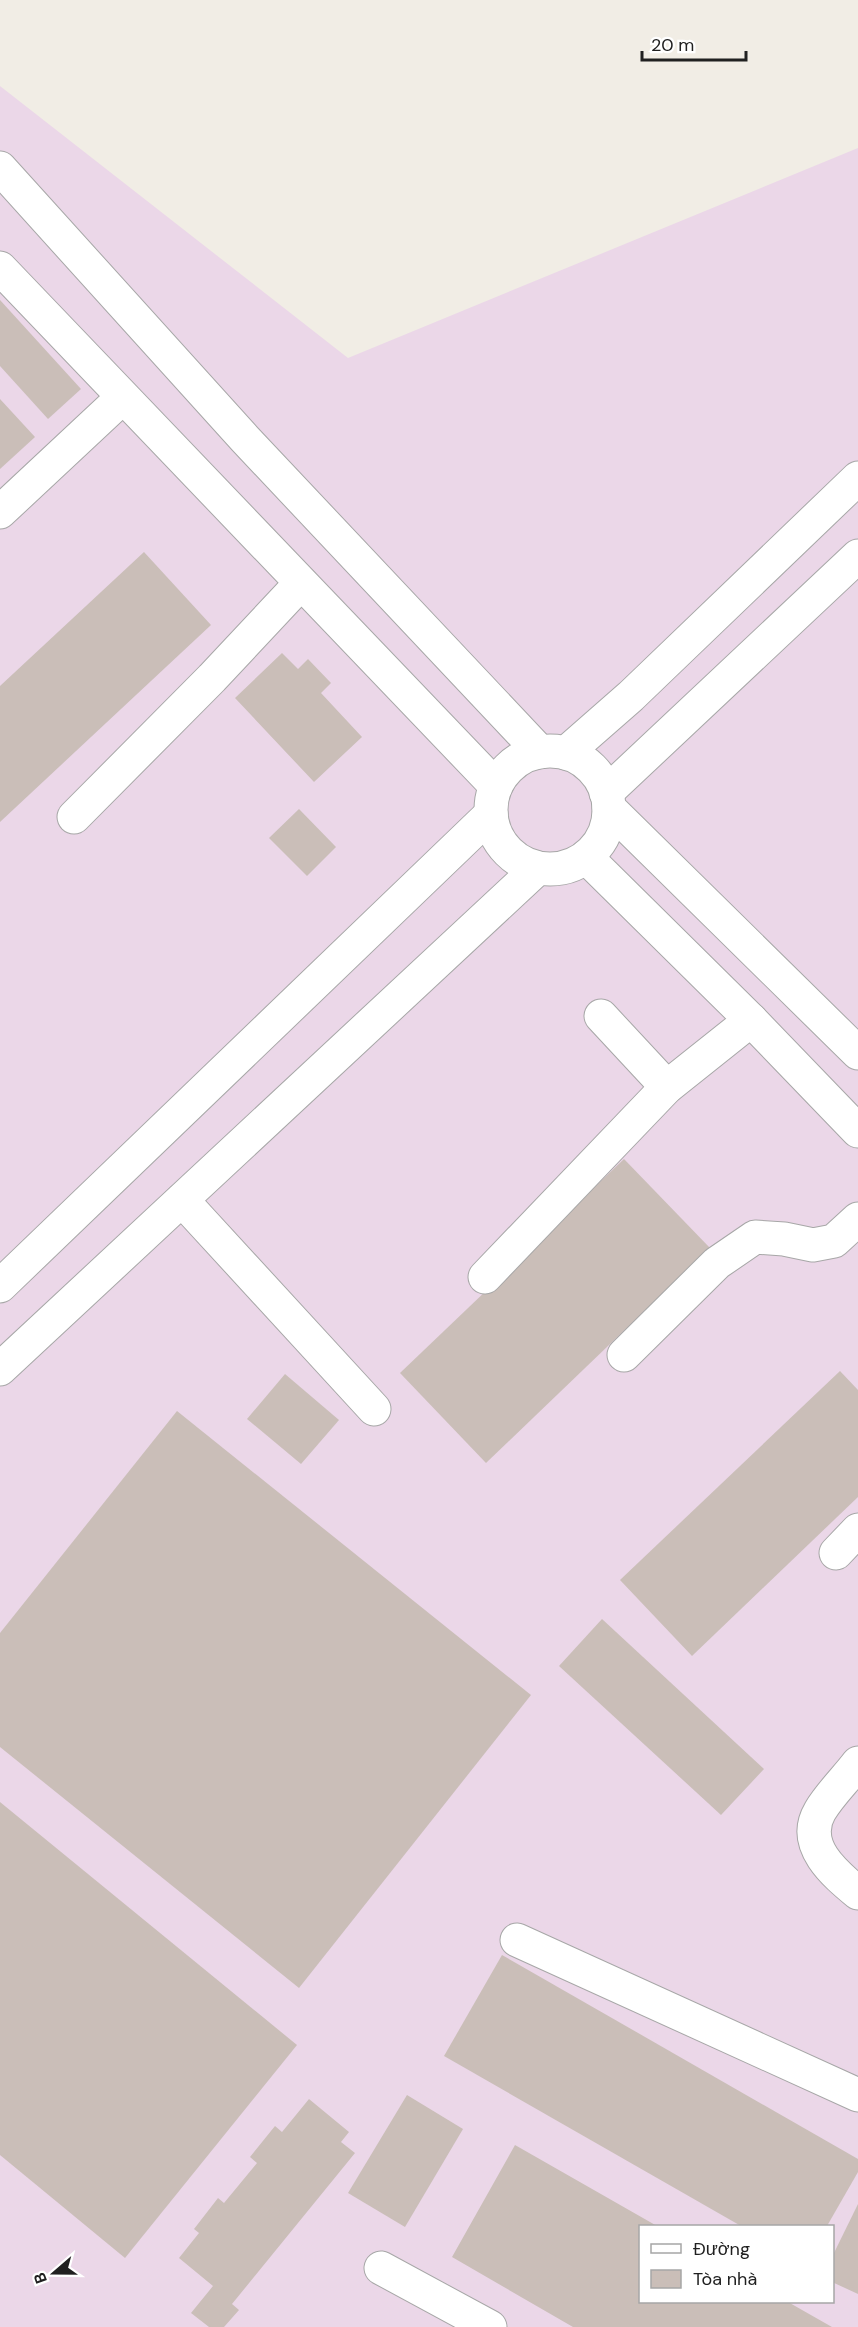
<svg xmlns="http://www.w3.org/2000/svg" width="858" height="2327" font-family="'DM Sans',sans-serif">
<rect width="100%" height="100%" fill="#f1ede5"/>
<!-- industrial -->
<path fill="#ebd7e8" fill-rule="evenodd" d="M0 86 348 358 858 148V2327H0ZM640 2226H832V2302H640Z"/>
<!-- building -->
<g fill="#cabeb8">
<polygon points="0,300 81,389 48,419 0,366"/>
<polygon points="0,399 35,437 0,469"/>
<polygon points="144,552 211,625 0,822 0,686"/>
<polygon points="282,653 298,669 308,659 331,683 321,693 362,737 314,782 235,698"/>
<polygon points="299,809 336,847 307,876 269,838"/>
<polygon points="624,1159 710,1248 486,1463 400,1373"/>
<polygon points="840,1371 858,1390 858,1497 692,1656 620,1580"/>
<polygon points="285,1374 339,1420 301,1464 247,1419"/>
<polygon points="177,1411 531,1695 299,1988 0,1747 0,1633"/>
<polygon points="602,1619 764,1769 721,1815 559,1666"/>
<polygon points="0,1802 297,2045 125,2258 0,2155"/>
<polygon points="502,1955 858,2159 858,2172 827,2226 741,2226 444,2056"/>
<polygon points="407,2095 463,2129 405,2227 348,2193"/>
<polygon points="309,2099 349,2132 341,2142 355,2153 232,2304 239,2310 224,2327 209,2327 191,2313 213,2286 179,2258 199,2233 194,2229 218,2198 224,2203 257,2163 250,2157 275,2126 282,2132"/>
<polygon points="515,2145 657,2226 640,2226 640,2302 788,2302 832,2327 573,2327 452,2257"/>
<polygon points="858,2204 858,2294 832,2282 832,2257"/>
</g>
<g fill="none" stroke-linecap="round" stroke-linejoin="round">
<!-- minor casing -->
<g stroke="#a7a7a7" stroke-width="35">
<g id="minor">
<polyline points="0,168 245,439 540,752"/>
<polyline points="0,268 496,786"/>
<polyline points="0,512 122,398"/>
<circle cx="550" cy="810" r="59"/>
<polyline points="566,753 631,696 858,478"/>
<polyline points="606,793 858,556"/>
<polyline points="609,808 858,1053"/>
<polyline points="74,817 212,678 301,583"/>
<polyline points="586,857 751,1020 858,1131"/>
<polyline points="601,1016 667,1087"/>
<polyline points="182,1200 374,1409"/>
<polyline points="485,1277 667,1087 751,1020"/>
<polyline points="0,1286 491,814"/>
<polyline points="624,1355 717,1263 755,1237 784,1239 813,1245 834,1241 858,1219"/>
<polyline points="0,1369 538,868"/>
<polyline points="836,1553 858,1530"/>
<path d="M858 1763C846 1779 830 1794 820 1811 800 1845 835 1874 858 1893"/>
<polyline points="517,1940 858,2095"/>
<polyline points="381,2268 490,2327"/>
</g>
</g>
<!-- minor -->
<use href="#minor" stroke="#fff" stroke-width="33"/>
</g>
<!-- legend -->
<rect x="639" y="2225" width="195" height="78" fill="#ffffff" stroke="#a6a6a6" stroke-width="1.5"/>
<rect x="651" y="2244" width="30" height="9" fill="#ffffff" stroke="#a6a6a6" stroke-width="1.5"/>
<text x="693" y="2255" font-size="18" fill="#202020">Đường</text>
<rect x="651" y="2270" width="30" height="18" fill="#cabeb8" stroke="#a6a6a6" stroke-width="1.5"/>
<text x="693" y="2285" font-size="18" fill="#202020">Tòa nhà</text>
<!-- north arrow -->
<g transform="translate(54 2273) rotate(250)" stroke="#ffffff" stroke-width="4.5" paint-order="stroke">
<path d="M0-4.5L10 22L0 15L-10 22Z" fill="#202020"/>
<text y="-9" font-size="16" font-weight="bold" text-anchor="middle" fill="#202020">B</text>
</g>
<!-- scale -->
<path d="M642 51v9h104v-9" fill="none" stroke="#202020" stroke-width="3"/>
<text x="651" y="51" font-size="18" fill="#202020" stroke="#ffffff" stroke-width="4.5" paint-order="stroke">20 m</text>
</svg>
